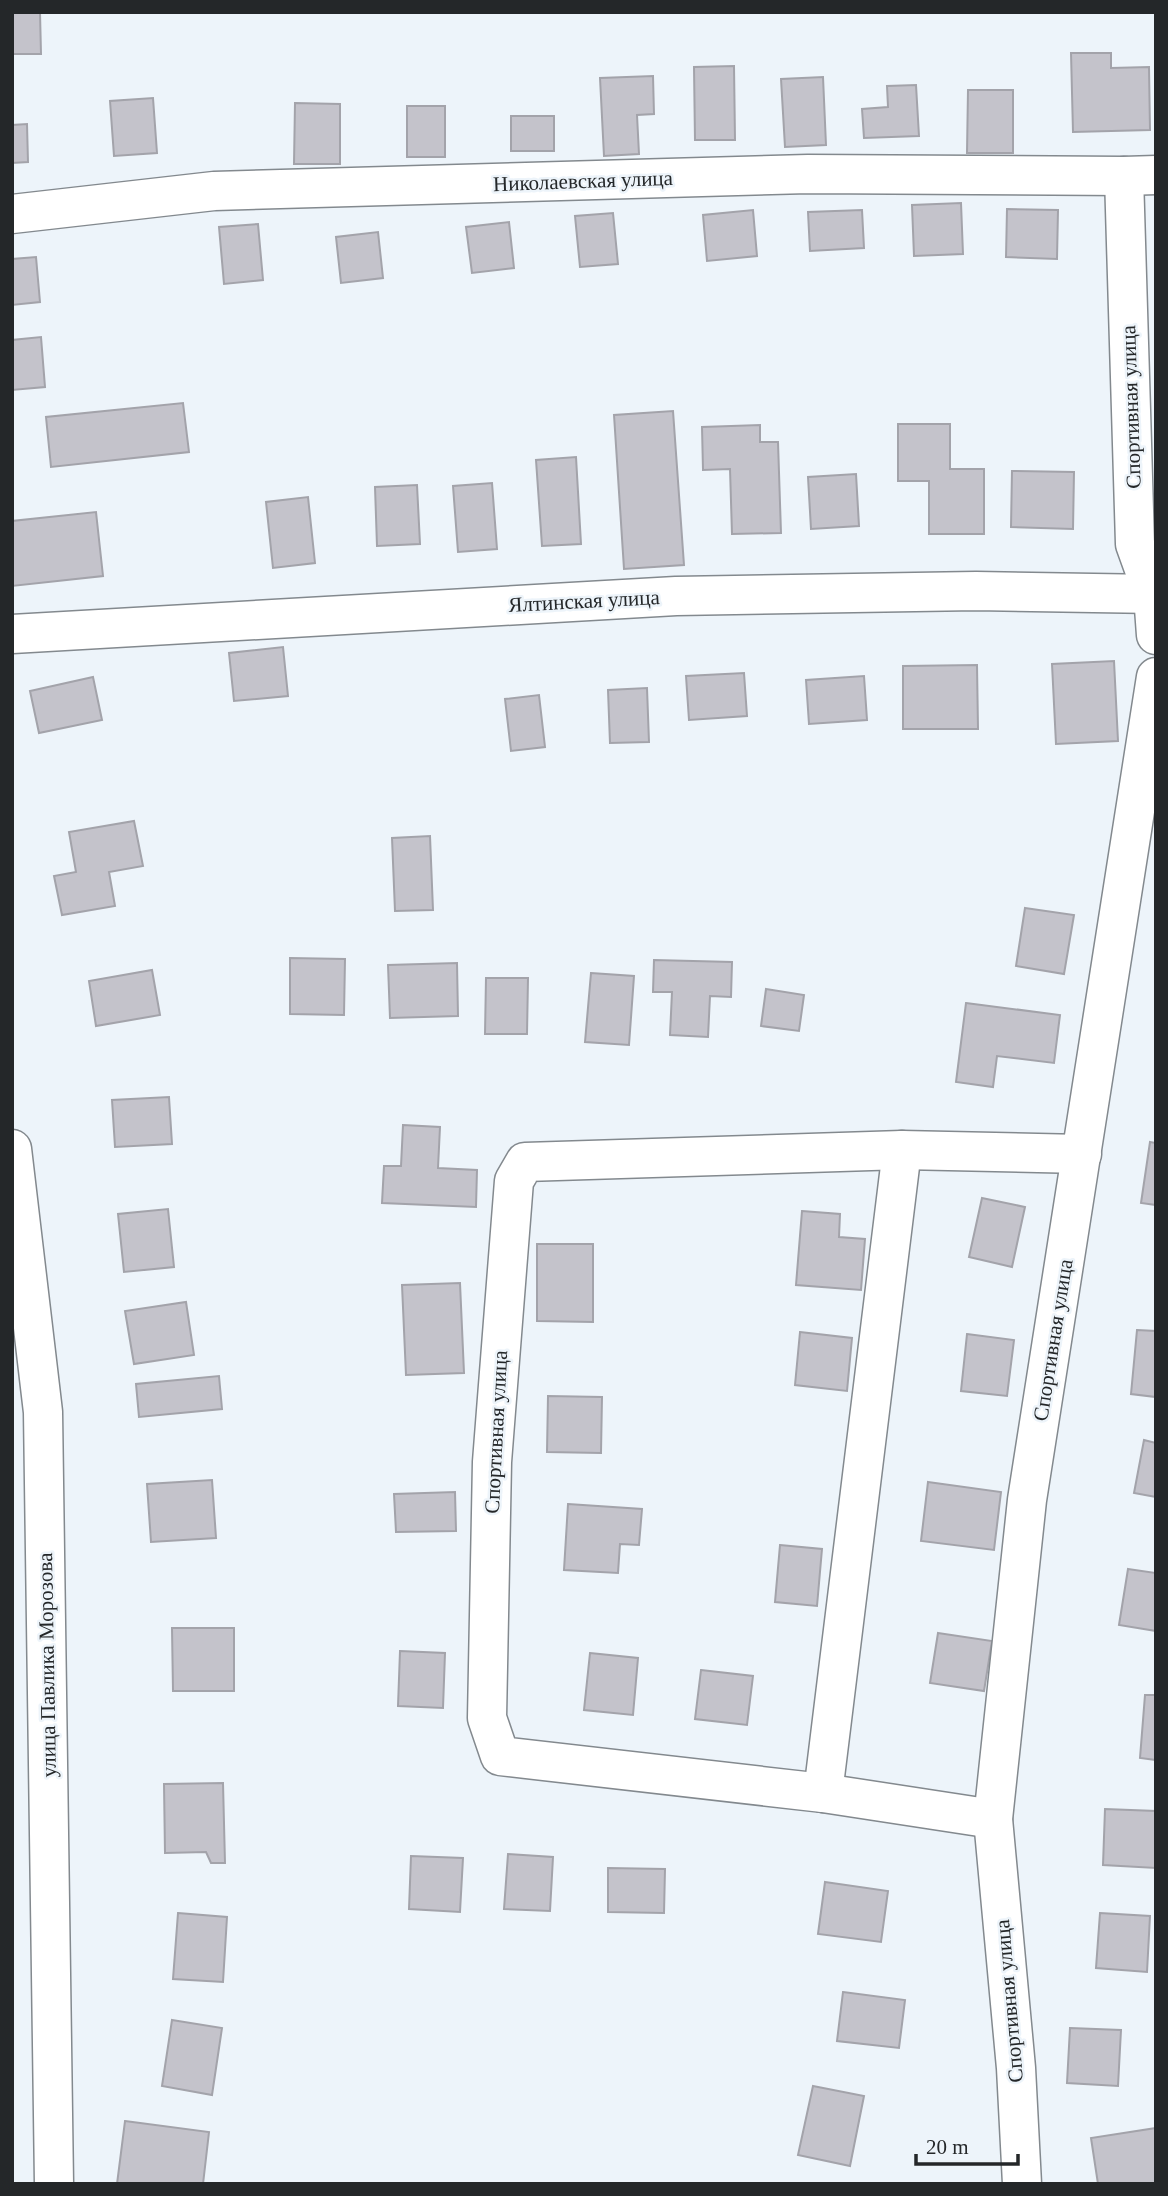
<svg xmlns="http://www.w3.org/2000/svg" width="1168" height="2196" font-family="'Times New Roman',serif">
<rect width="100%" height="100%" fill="#edf4fa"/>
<!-- building -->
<g fill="#c4c3cb" stroke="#a3a3aa" stroke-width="2">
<polygon points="12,12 40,12 41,54 12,54"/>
<polygon points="1071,53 1111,53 1111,68 1149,67 1150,130 1073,132"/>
<polygon points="734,66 735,140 695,140 694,67"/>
<polygon points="653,76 654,114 637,115 639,154 604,156 600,78"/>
<polygon points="823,77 826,145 785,147 781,79"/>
<polygon points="916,85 919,136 864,138 862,109 888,107 887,86"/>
<polygon points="968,90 1013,90 1013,153 967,153"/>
<polygon points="153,98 157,153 114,156 110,101"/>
<polygon points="295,103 340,104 340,164 294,164"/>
<rect x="407" y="106" width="38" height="51"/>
<rect x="511" y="116" width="43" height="35"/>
<polygon points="27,124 28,162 12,163 12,125"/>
<polygon points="961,203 963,254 914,256 912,205"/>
<polygon points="1007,209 1058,210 1057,259 1006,257"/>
<polygon points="753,210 757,256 707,261 703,215"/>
<polygon points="862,210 864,248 810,251 808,212"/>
<polygon points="613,213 618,264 580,267 575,216"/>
<polygon points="509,222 514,268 472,273 466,227"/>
<polygon points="258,224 263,280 224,284 219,227"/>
<polygon points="378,232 383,278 341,283 336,237"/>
<polygon points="36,257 40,302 12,305 12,259"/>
<polygon points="41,337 45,387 12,390 12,340"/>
<polygon points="183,403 189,452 51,467 46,417"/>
<polygon points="673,411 684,565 624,569 614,415"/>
<polygon points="898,424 950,424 950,469 984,469 984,534 929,534 929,481 898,481"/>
<polygon points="760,425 760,442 778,442 781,533 732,534 730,469 703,470 702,427"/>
<polygon points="576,457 581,544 542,546 536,460"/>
<polygon points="1012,471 1074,472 1073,529 1011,527"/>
<polygon points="856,474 859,526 811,529 808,477"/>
<polygon points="492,483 497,549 458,552 453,486"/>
<polygon points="417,485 420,544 377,546 375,487"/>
<polygon points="308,497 315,563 273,568 266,502"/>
<polygon points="96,512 103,576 12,586 12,521"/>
<polygon points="283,647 288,696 234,701 229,653"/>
<polygon points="1114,661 1118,741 1056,744 1052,664"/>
<polygon points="977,665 978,729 903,729 903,666"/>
<polygon points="744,673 747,716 689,720 686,676"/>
<polygon points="864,676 867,720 809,724 806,680"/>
<polygon points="93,677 102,720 39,733 30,691"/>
<polygon points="647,688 649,742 610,743 608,690"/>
<polygon points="539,695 545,747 511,751 505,699"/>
<polygon points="134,821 143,866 109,872 115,906 62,915 54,876 76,872 69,832"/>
<polygon points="430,836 433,910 395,911 392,838"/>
<polygon points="1025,908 1074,915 1064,974 1016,966"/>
<polygon points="290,958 345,959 344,1015 290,1014"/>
<polygon points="654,960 732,962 731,997 710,996 708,1037 670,1035 672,992 653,992"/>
<polygon points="457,963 458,1016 390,1018 388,965"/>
<polygon points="152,970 160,1015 96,1026 89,981"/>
<polygon points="591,973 634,976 629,1045 585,1042"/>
<polygon points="486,978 528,978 527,1034 485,1034"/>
<polygon points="766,989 804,995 799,1031 761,1026"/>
<polygon points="966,1003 1060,1015 1054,1063 997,1056 993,1087 956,1082"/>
<polygon points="169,1097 172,1144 115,1147 112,1100"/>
<polygon points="403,1125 440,1127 438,1168 477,1170 476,1207 382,1203 384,1166 401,1166"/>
<polygon points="1150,1142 1156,1143 1156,1205 1141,1203"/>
<polygon points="982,1198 1025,1207 1012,1267 969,1257"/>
<polygon points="168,1209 174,1267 124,1272 118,1214"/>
<polygon points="802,1211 840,1214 839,1237 865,1239 861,1290 796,1285"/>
<polygon points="537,1244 593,1244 593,1322 537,1321"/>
<polygon points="460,1283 464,1373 406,1375 402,1285"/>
<polygon points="186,1302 194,1355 134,1364 125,1311"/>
<polygon points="1137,1330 1156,1331 1156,1397 1131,1394"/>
<polygon points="800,1332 852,1338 847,1391 795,1385"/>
<polygon points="967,1334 1014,1340 1007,1396 961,1391"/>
<polygon points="219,1376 222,1409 139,1417 136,1384"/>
<polygon points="548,1396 602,1397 601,1453 547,1452"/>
<polygon points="1144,1440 1156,1443 1156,1497 1134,1493"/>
<polygon points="212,1480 216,1538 151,1542 147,1484"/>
<polygon points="928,1482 1001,1492 994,1550 921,1541"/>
<polygon points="455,1492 456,1531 396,1532 394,1494"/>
<polygon points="568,1504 642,1509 639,1545 620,1544 618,1573 564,1570"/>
<polygon points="780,1545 822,1549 817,1606 775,1602"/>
<polygon points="1128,1569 1156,1573 1156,1631 1119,1625"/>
<polygon points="172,1628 234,1628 234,1691 173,1691"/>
<polygon points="938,1633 992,1641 984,1691 930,1683"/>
<polygon points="400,1651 445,1653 443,1708 398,1706"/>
<polygon points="590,1653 638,1658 633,1715 584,1710"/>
<polygon points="701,1670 753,1676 747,1725 695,1719"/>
<polygon points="1145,1695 1156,1695 1156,1760 1140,1758"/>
<polygon points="223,1783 225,1863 211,1863 206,1852 165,1853 164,1784"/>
<polygon points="1105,1809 1156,1811 1156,1868 1103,1865"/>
<polygon points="508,1854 553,1857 550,1911 504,1909"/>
<polygon points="411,1856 463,1858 460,1912 409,1909"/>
<polygon points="608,1868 665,1869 664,1913 608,1912"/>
<polygon points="825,1882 888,1891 881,1942 818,1934"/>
<polygon points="178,1913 227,1917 223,1982 173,1979"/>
<polygon points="1100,1913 1150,1916 1147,1972 1096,1968"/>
<polygon points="843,1992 905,2000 899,2048 837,2041"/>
<polygon points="172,2020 222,2028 212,2095 162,2086"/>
<polygon points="1070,2028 1121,2030 1118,2086 1067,2083"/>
<polygon points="813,2086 864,2096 850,2166 798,2155"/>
<polygon points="125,2121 209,2132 203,2184 117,2184"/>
<polygon points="1156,2128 1156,2184 1098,2184 1091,2138"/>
</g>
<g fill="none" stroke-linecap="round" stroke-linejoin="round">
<!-- minor casing -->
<g stroke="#83898e" stroke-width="41">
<g id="minor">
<polyline points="1124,176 1135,544 1153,594 1156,635"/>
<polyline points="12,214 214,191 808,174 1124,176 1156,175"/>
<polyline points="12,634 676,596 976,591 1156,594"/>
<polyline points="12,1149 43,1412 54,2184"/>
<polyline points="823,1793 902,1150"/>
<polyline points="993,1819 823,1793 500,1756 487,1718 492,1462 514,1181 525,1162 902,1150 1082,1154"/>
<polyline points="1022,2184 1016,2068 993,1819 1027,1500 1156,677"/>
</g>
</g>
<!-- minor -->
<use href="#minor" stroke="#fff" stroke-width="38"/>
</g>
<g text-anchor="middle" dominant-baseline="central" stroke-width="5" stroke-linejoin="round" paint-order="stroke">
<!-- street labels -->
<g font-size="21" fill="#242729" stroke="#edf4fa">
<text transform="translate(583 181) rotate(-2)">Николаевская улица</text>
<text transform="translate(1131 407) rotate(-92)">Спортивная улица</text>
<text transform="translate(584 601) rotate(-3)">Ялтинская улица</text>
<text transform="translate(1053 1340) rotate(-81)">Спортивная улица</text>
<text transform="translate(496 1432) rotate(-87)">Спортивная улица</text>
<text transform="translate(47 1665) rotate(-91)">улица Павлика Морозова</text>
<text transform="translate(1009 2001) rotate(-95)">Спортивная улица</text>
</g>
</g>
<!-- border -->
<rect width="1168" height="2196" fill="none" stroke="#242729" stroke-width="28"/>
<!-- scale -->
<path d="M916 2154v10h102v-10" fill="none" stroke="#242729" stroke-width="3.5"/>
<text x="926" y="2154" font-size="21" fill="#242729" stroke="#edf4fa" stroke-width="5" paint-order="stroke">20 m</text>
</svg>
